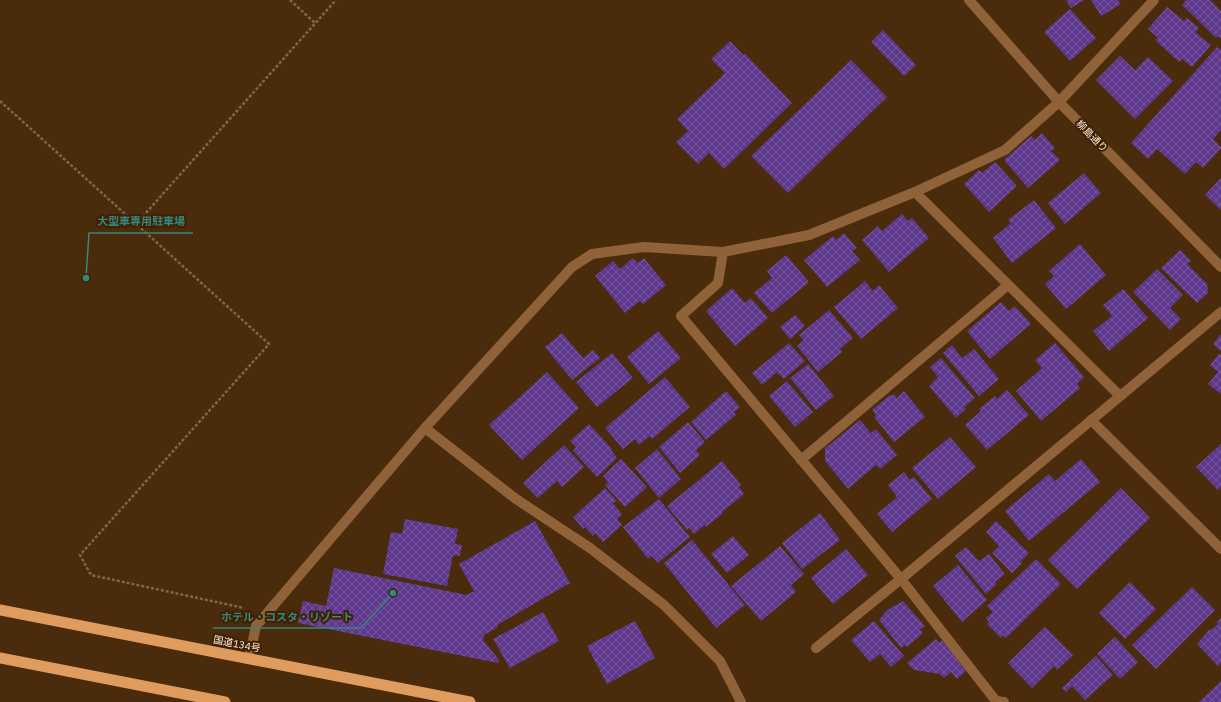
<svg xmlns="http://www.w3.org/2000/svg" width="1221" height="702" font-family="'IBM Plex Sans','Noto Sans JP',sans-serif">
<defs>
<pattern id="building-cross-hatch" width="8" height="8" patternUnits="userSpaceOnUse"><rect width="8" height="8" fill="#5e388c"/><path d="M0 0l8 8M0 8l8-8" fill="none" stroke="#76559c"/></pattern>
</defs>
<rect width="100%" height="100%" fill="#4a2b0b"/>
<!-- building -->
<g fill="url(#building-cross-hatch)">
<polygon points="1066,0 1084,0 1071,8"/>
<polygon points="1091,0 1118,0 1121,4 1101,16"/>
<polygon points="1186,0 1210,0 1221,11 1221,39 1218,36 1216,38 1182,5"/>
<polygon points="1167,7 1184,21 1187,18 1199,28 1195,32 1211,45 1192,67 1182,59 1179,62 1155,40 1158,38 1148,29"/>
<polygon points="1070,9 1096,38 1070,61 1044,32"/>
<polygon points="883,30 916,65 904,76 871,42"/>
<polygon points="730,41 743,55 745,54 792,103 724,169 709,153 698,164 676,142 688,131 677,119 725,73 711,59"/>
<polygon points="1217,47 1221,50 1221,130 1213,139 1221,147 1221,148 1203,168 1196,162 1185,174 1157,149 1148,159 1131,143"/>
<polygon points="1120,56 1135,70 1148,57 1173,81 1135,119 1096,80"/>
<polygon points="851,60 887,97 788,193 751,156"/>
<polygon points="1042,133 1055,148 1051,151 1060,160 1028,188 1004,160 1031,136 1035,140"/>
<polygon points="995,162 1017,186 989,212 964,184 979,170 982,173"/>
<polygon points="1084,173 1101,193 1065,224 1048,203"/>
<polygon points="1221,178 1221,210 1205,195"/>
<polygon points="1034,200 1056,228 1012,263 993,238 1011,223 1008,220"/>
<polygon points="902,214 908,221 912,218 929,238 889,272 862,240 878,226 882,231"/>
<polygon points="844,233 857,248 852,251 860,260 827,287 804,260 833,236 836,240"/>
<polygon points="1080,244 1106,275 1066,309 1045,284 1054,276 1049,271"/>
<polygon points="1180,250 1191,261 1187,264 1207,284 1208,293 1197,303 1161,268"/>
<polygon points="786,255 809,282 772,313 754,293 772,278 767,271"/>
<polygon points="633,258 638,263 644,258 666,285 643,304 640,301 625,313 595,276 613,261 620,269"/>
<polygon points="1157,269 1183,295 1170,308 1181,319 1170,330 1133,292"/>
<polygon points="865,281 873,291 879,285 898,308 861,339 834,307"/>
<polygon points="732,288 745,303 751,298 768,318 735,346 706,311"/>
<polygon points="1123,289 1148,318 1109,351 1093,331 1112,316 1103,305"/>
<polygon points="1001,302 1009,311 1015,306 1031,324 990,359 967,331"/>
<polygon points="829,310 853,338 840,349 842,352 818,372 797,346 804,340 799,335"/>
<polygon points="795,315 805,326 790,339 780,327"/>
<polygon points="658,331 681,358 649,384 627,357"/>
<polygon points="562,333 583,358 593,350 600,358 572,380 545,347"/>
<polygon points="1221,334 1221,351 1213,344"/>
<polygon points="789,343 805,361 784,379 777,372 762,385 752,373"/>
<polygon points="1055,343 1084,377 1077,384 1080,388 1041,421 1016,391 1042,368 1035,360"/>
<polygon points="952,345 962,358 974,349 999,379 979,396 943,353"/>
<polygon points="612,353 633,378 597,407 576,382"/>
<polygon points="1219,354 1221,355 1221,394 1208,384 1218,372 1210,365"/>
<polygon points="941,358 975,398 964,407 966,409 956,418 929,386 938,377 930,367"/>
<polygon points="808,364 834,396 816,410 790,378"/>
<polygon points="547,372 579,408 522,460 489,425"/>
<polygon points="665,377 690,407 652,439 650,436 639,445 635,439 623,449 605,428"/>
<polygon points="787,381 813,412 795,427 769,396"/>
<polygon points="1007,390 1029,415 987,450 965,425 981,411 979,409 995,396 997,399"/>
<polygon points="726,391 740,407 734,412 736,415 706,440 691,422"/>
<polygon points="904,391 925,417 894,442 874,417 876,415 872,410 890,395 892,396 894,394 897,398"/>
<polygon points="860,420 871,433 876,429 897,455 880,469 876,465 848,489 825,461 825,448"/>
<polygon points="688,422 705,442 696,450 700,455 680,473 659,447"/>
<polygon points="589,424 612,449 611,450 617,458 597,477 573,451 576,447 570,441"/>
<polygon points="950,437 976,467 938,499 912,468"/>
<polygon points="1221,444 1221,487 1218,490 1196,467"/>
<polygon points="564,445 584,467 562,487 557,481 538,498 523,483"/>
<polygon points="657,449 681,479 659,498 635,468"/>
<polygon points="621,459 647,487 625,507 605,485 608,482 603,476"/>
<polygon points="1081,459 1100,482 1029,541 1005,511 1049,474 1055,481"/>
<polygon points="722,461 741,485 739,487 744,494 722,512 723,513 706,527 705,525 694,534 689,528 687,530 667,506"/>
<polygon points="904,472 910,480 914,477 932,499 892,532 877,514 897,497 888,485"/>
<polygon points="605,488 617,501 613,503 622,514 617,519 622,525 603,542 595,533 593,536 585,527 583,529 573,517"/>
<polygon points="1121,488 1150,518 1077,589 1048,560"/>
<polygon points="659,499 690,537 658,563 652,556 648,559 623,527"/>
<polygon points="820,513 840,540 802,569 782,543"/>
<polygon points="405,519 458,529 455,544 462,545 460,556 453,555 447,586 383,574 391,532 402,534"/>
<polygon points="535,521 570,583 497,625 498,627 484,635 483,640 499,660 498,663 298,623 303,601 326,606 334,568 467,595 474,591 459,564"/>
<polygon points="996,521 1029,553 1020,562 1022,563 1012,573 992,553 999,546 986,532"/>
<polygon points="733,536 749,555 727,573 711,554"/>
<polygon points="692,540 745,605 716,628 664,563"/>
<polygon points="780,546 804,574 791,585 796,592 761,621 731,586"/>
<polygon points="966,547 979,561 989,554 1005,574 995,582 997,584 986,594 955,556"/>
<polygon points="846,549 868,575 833,604 811,578"/>
<polygon points="1036,559 1061,584 1006,638 1003,635 1001,638 987,624 989,622 986,618 993,612 987,606"/>
<polygon points="958,565 987,600 962,622 933,586"/>
<polygon points="1130,582 1156,609 1125,639 1099,613"/>
<polygon points="1192,587 1215,610 1156,669 1132,645"/>
<polygon points="903,601 925,626 920,630 923,633 907,647 905,645 901,648 879,620 887,610"/>
<polygon points="543,612 559,641 510,668 493,639"/>
<polygon points="1221,618 1221,663 1218,666 1197,644 1210,629 1211,630 1218,624 1217,622"/>
<polygon points="635,621 655,658 607,684 587,646"/>
<polygon points="874,621 904,656 891,667 880,654 870,662 851,640"/>
<polygon points="1045,627 1073,655 1057,670 1054,666 1032,688 1008,663"/>
<polygon points="1115,637 1138,662 1120,679 1097,654"/>
<polygon points="936,639 939,643 942,640 958,659 957,660 966,671 957,679 951,672 944,678 940,674 914,670 907,663"/>
<polygon points="1096,656 1113,675 1085,700 1072,686 1066,692 1062,688"/>
<polygon points="1221,681 1221,702 1199,702"/>
</g>
<g fill="none" stroke-linecap="round" stroke-linejoin="round">
<!-- path -->
<g stroke="#81664c" stroke-width="2.5" stroke-dasharray="3 2" stroke-linecap="butt">
<polyline points="290,0 315,23"/>
<polyline points="0,101 269,344 80,555 91,575 244,608"/>
<polyline points="136,224 336,0"/>
</g>
<!-- minor -->
<g stroke="#8f623a" stroke-width="10">
<polyline points="915,192 1120,396"/>
<polyline points="723,252 718,283 681,316 901,579 996,701 1004,702"/>
<polyline points="1091,420 1221,549"/>
<polyline points="425,428 516,499 590,548 664,605 720,661 741,702"/>
<polyline points="801,460 1008,285"/>
<polyline points="816,648 901,579 1221,312"/>
<polyline points="249,659 256,626 425,428 572,267 592,254 644,247 723,252 809,235 915,192 1005,150 1059,102 1154,0"/>
</g>
<!-- tertiary -->
<polyline stroke="#8f623a" stroke-width="10" points="969,0 1059,102 1221,267"/>
<!-- trunk -->
<g stroke="#e09c5e" stroke-width="11">
<polyline points="0,610 470,702"/>
<polyline points="0,658 225,702"/>
</g>
</g>
<g text-anchor="middle" dominant-baseline="central" stroke-width="4" stroke-linejoin="round" paint-order="stroke">
<!-- street labels -->
<g font-size="10" fill="#feeee2" stroke="#3f2101">
<text transform="translate(1092 136) rotate(45)">柳島通り</text>
<text transform="translate(237 644) rotate(11)">国道134号</text>
</g>
</g>
<!-- callouts -->
<path fill="none" stroke="#33887f" stroke-width="1.5" d="M86 278L89 233H193M393 593L361 628H213"/>
<g fill="#33887f" stroke="#3f2101" stroke-width="1.5">
<circle cx="86" cy="278" r="4"/>
<circle cx="393" cy="593" r="4"/>
</g>
<g font-size="11" text-anchor="middle" font-weight="bold" fill="#33887f" stroke="#3f2101" stroke-width="4" stroke-linejoin="round" paint-order="stroke">
<text x="141" y="225">大型車専用駐車場</text>
<text x="287" y="621">ホテル・コスタ・リゾート</text>
</g>
</svg>
